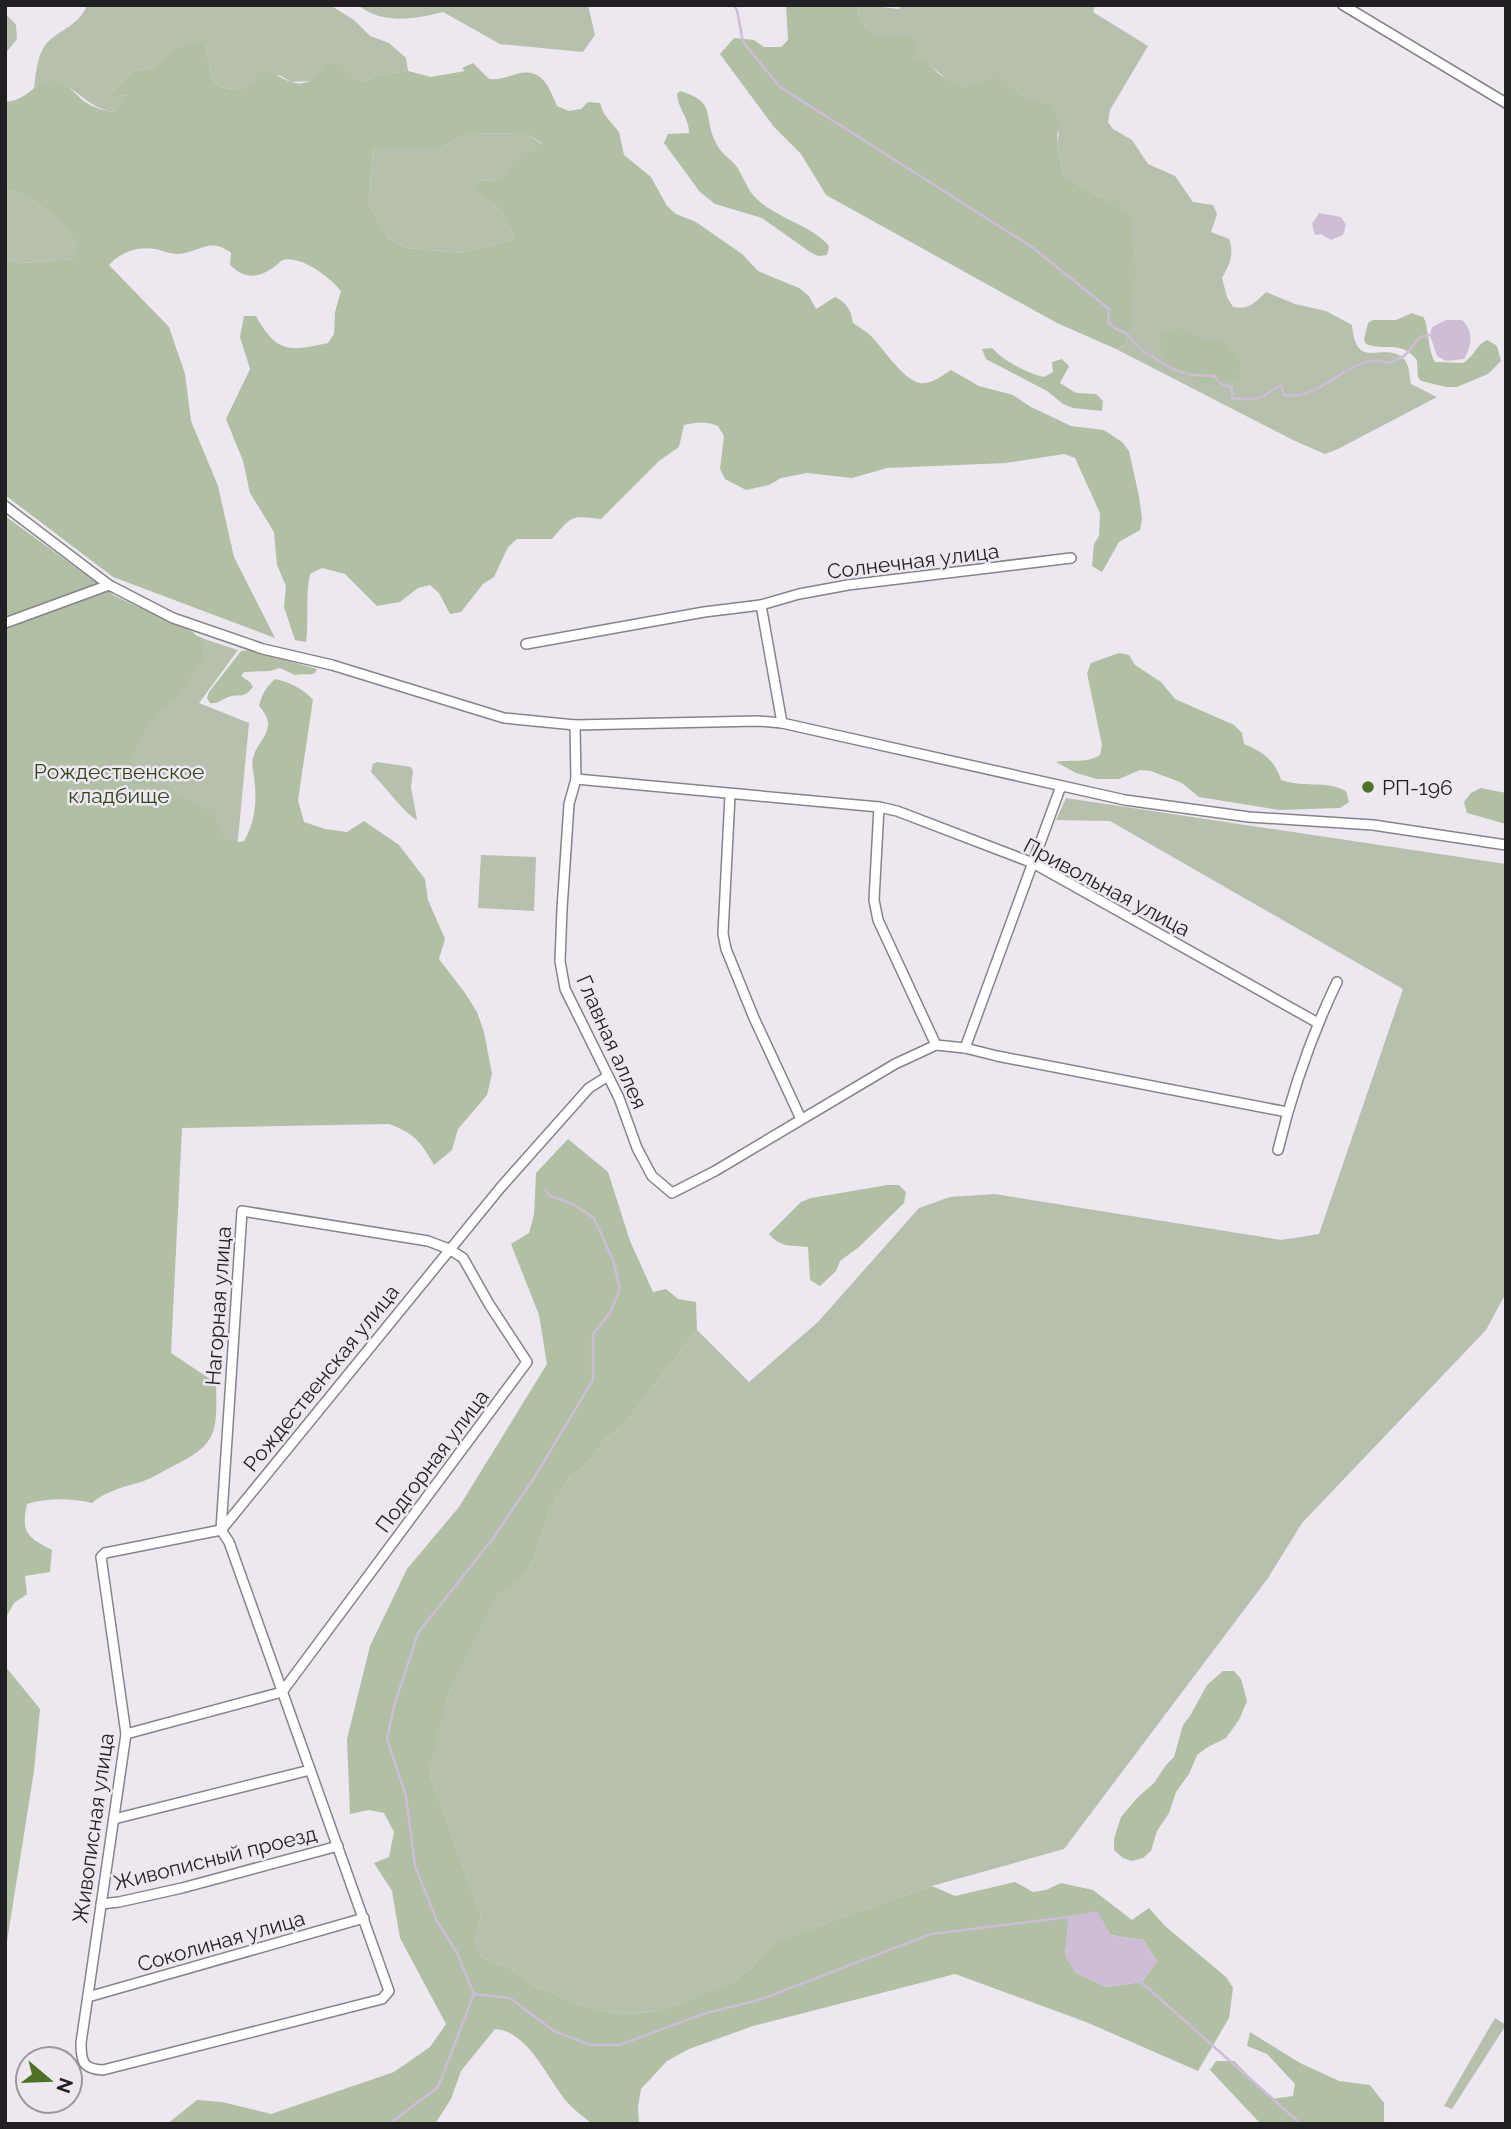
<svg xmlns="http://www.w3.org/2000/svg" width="1511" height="2129" font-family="Raleway,sans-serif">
<rect width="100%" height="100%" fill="#ede7f0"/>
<!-- green -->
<g fill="#b6c0ad">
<path d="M87 5H330L354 20 370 36 389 43 406 58 408 71 374 76 364 82 353 77 321 75 311 81 291 82 281 76 269 73 241 90 219 87 212 78 205 45 171 51 154 67 132 72 107 97 129 95 116 112C77 109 73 68 34 88 36 74 37 55 46 44 61 28 79 26 87 5Z"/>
<path d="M358 5H588L595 35 583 52 500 44 443 12C416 19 382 25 358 5Z"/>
<path d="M864 5 899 9 901 5H1095L1093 12 1148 46 1110 110 1108 122 1113 129 1132 140 1148 164 1175 176 1193 202 1213 205 1217 214 1211 232 1229 239C1235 254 1229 266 1222 278L1227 297 1233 307C1249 310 1255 303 1266 292L1295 304 1326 311 1352 325C1356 372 1382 342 1402 357 1410 363 1409 376 1411 384L1437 397 1338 449 1325 454 1295 441 1116 349 1125 344 1111 202 1063 177 1057 142 1059 134 1046 104 1025 97 1006 82 960 88 956 87 931 66 921 62 889 38H877L868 31 861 20 858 9Z"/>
<polygon points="5,13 16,25 17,39 5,54"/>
<polygon points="471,133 526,134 542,144 499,180 472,181 475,192 501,210 515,239 461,253 407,248 389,239 369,205 373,147 442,147"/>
<path d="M5 189C34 196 66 222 79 248L76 259 20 263 5 258Z"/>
<polygon points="112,600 207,640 238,650 199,703 249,723 233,891 5,638"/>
<path d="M377 762 411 767 413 771 411 787 417 820C408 817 381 782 371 772L373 764Z"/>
<polygon points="1066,798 1506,864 1506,1293 1486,1330 1302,1523 1268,1578 1064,1849 932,1886 775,1941 750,1970 733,1981 659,2011 628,2014 596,2010 538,1988 512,1969 482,1958 475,1942 481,1916 430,1775 429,1764 447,1698 499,1592 526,1572 532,1563 550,1510 568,1480 592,1458 604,1440 623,1426 697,1330 749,1382 818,1322 919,1208 950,1197 995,1194 1281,1240 1319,1234 1403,989 1110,821 1056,820"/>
<polygon points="481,855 536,857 534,911 478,908"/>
<polygon points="1495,2018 1506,2025 1452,2109 1444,2106"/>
</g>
<!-- forest -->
<g fill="#b1bfa4" fill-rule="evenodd">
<path d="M786 5H864L858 9C866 42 882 38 911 36L915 46 913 56 931 66 939 74 960 88 997 78 1006 82 1025 97 1047 104 1054 113 1058 123 1057 142 1063 177 1111 202 1131 219C1136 264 1137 300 1125 344L1116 349 1057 323 826 195 801 154 774 127 720 54 734 38 754 40 764 47H781L788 40Z"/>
<path d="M194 41 205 45 212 78 219 87 241 90 269 72C278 75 284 80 291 82 306 87 319 78 325 65L336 62 353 77 364 82 374 76 408 71 431 77 465 71 462 68 473 63 489 79C500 80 506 77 517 74 542 67 549 87 557 106L569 111 581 109 588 102 600 103 604 114 619 132 624 155 651 177 667 206 676 214 696 222 742 254 758 271 799 288 809 296 816 309 835 297C847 303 851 310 853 323 859 327 866 331 871 336 883 348 902 379 920 383 931 385 943 375 951 370L979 386 1013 395 1031 407 1071 426 1104 430 1122 442 1129 451 1139 496 1142 519 1140 530 1119 542 1102 572 1092 566 1094 544 1099 536 1100 513 1075 458 1064 454 1006 463 887 468 852 478 807 473 781 478 769 485 746 490 725 479 720 469 724 436 718 426C706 421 697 422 684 425L679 447 659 461 601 519C570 515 572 516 552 539H517L508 547 494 577 483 584 461 612 450 614 439 593 430 585 418 588 400 602 377 606 345 574 322 568 310 574C305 596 309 619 306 642L295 640 284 607 286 586 277 565 274 532 250 493 243 461 226 419 250 369 240 337 244 316H256C277 354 290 351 328 343L334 334 335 312 341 291C331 278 301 255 283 260 280 261 277 265 274 267 257 279 245 279 230 265L231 253C210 236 199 253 177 254 170 254 162 250 155 249 139 246 120 252 109 265L169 327 185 374 191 421 218 486 234 557 275 638 113 577 5 495V258L20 263 75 259 79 248C66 222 34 196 5 189V102C30 101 35 77 59 82 71 85 75 95 85 102 94 108 105 111 115 112L128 95 106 98 132 72 154 67 171 51ZM471 133 526 134 542 143 499 180 472 181 475 192 501 210 515 239 461 253 407 248 389 239 369 205 373 147H442Z"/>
<path d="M680 91C718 103 702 114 716 143 720 153 731 159 737 167 742 175 745 183 750 191 768 217 810 223 829 246L827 255 818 256 810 252 762 218 715 204 700 192 664 143 668 134 689 133C689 117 678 109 677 94Z"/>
<path d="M1412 313C1413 314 1423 317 1423 317 1428 321 1428 352 1435 362L1463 363C1474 357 1476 345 1487 340L1497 346 1501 361 1488 374 1457 387H1446L1421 381 1418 377 1417 360C1399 339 1387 352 1366 344L1364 339 1368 323 1373 320H1396Z"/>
<polygon points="1183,329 1203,340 1225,343 1241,359 1237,379 1213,386 1188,377 1161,355 1161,333"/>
<path d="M992 348C1004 361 1026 373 1044 377L1053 372 1052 362 1062 359 1069 366 1060 383 1076 393 1096 394 1103 401 1102 411 1073 408 1063 404 1047 391 986 359 982 349Z"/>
<path d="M5 516 115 596 193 632 202 642V662L176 697 159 710 146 728 136 748 131 769 150 781 171 789 216 817 224 838 234 843 244 841C256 821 257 799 254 777 253 769 251 763 254 755 257 744 267 737 268 726 269 718 264 712 259 706 262 694 266 687 275 679 289 682 304 689 313 700L298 800 304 822 325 829 347 832 364 821 399 845 425 879 428 900 445 939 439 959 465 993 477 1012 484 1032 492 1074 487 1095 458 1129 452 1150 434 1165C421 1142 414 1133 389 1124L182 1128 171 1353 216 1383C217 1429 219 1444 175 1465 163 1471 153 1478 141 1482 123 1487 106 1491 92 1503 70 1498 48 1498 27 1504 21 1533 27 1537 52 1550L50 1572 25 1576 27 1594 14 1603 5 1619Z"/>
<path d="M251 650 317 669 315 673C308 676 302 673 295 675L280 668 270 671 244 672 241 676 250 682 253 687C242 701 238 692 226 698 219 701 218 704 210 703L207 698 209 692 241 651Z"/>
<path d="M1119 653 1129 655 1135 665 1161 682 1175 699 1234 725 1242 733 1244 744C1263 752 1275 760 1281 780 1303 788 1325 780 1346 791L1349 802 1340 808 1279 810 1199 797 1182 783 1151 771 1140 770 1119 779H1097L1076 773 1056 762C1072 759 1086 764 1100 755L1102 745 1087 673 1091 663Z"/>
<polygon points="1481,788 1506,793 1506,824 1467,813 1464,802 1471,793"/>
<path d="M568 1139 608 1172 630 1241 653 1292 666 1289 678 1299 696 1302 697 1330 623 1426 604 1440 592 1458 568 1480 550 1510 532 1563 526 1572 499 1593 447 1698 430 1764V1775L481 1916 475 1942 482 1958 512 1969 538 1988 596 2010 628 2014 659 2011 733 1981 750 1970 775 1941 932 1886 955 1896 1015 1882 1033 1892 1046 1890 1061 1883 1093 1890 1132 1920 1149 1908 1165 1926 1226 1977 1233 1988 1229 2018 1198 2071 1086 2022 955 1974 753 2026 689 2049 667 2061 641 2089 638 2107 639 2124H592C584 2117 574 2110 567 2102 547 2078 528 2031 495 2029L461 2071 451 2099 435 2124H167L197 2100 222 2102 271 2114 394 2072 430 2047 446 2024 400 1938 392 1891 374 1863 389 1857 394 1832 384 1813 369 1810 350 1814 347 1739 370 1646 407 1569 459 1507 547 1364 539 1315 511 1244 529 1233 534 1215 536 1173ZM1069 1917 1111 1935 1143 1940 1157 1961 1142 1982 1107 1987 1076 1973 1065 1955Z"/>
<path d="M888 1185H899L906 1192 904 1203 859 1247 840 1261 836 1271 820 1286 810 1280 808 1247C791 1245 781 1248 769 1234L801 1202 811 1198Z"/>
<polygon points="5,1666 40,1709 34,1771 5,1954"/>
<polygon points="1223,1671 1234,1671 1241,1679 1247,1701 1239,1720 1226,1738 1206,1748 1197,1755 1189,1774 1176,1792 1169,1813 1157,1831 1151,1851 1143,1858 1132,1861 1123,1858 1114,1850 1114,1839 1121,1817 1137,1798 1154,1783 1166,1765 1174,1757 1183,1725 1190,1716 1207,1685"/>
<polygon points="1250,2032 1300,2063 1339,2081 1370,2085 1384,2103 1384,2121 1387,2124 1264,2124 1258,2121 1210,2070 1216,2061 1234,2061 1272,2099 1293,2096 1295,2084 1267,2054 1247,2046"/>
</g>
<!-- water -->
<g fill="#cebdd7">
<polygon points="1319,213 1341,217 1346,225 1343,235 1331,240 1321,234 1315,235 1312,224"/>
<path d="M1446 320H1462C1474 332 1472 345 1464 359L1446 361 1437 356 1430 335 1432 327Z"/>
<polygon points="1097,1911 1111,1935 1143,1940 1157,1961 1142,1982 1107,1987 1076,1973 1065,1956 1069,1916"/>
</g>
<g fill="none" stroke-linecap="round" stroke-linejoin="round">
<!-- stream -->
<g stroke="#cebdd7" stroke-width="2.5">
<path d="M733 5 737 10 743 42 780 87 1032 247 1109 309 1108 322 1116 329 1126 333 1141 350 1172 369 1192 375 1214 376 1221 384 1232 387V398C1241 399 1252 400 1261 397 1268 395 1273 388 1281 386L1284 395C1323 402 1353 349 1389 363 1408 357 1408 351 1420 337L1430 335"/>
<polyline points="1141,1982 1301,2124"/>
<polyline points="474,1994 510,1998 554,2031 590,2045 619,2045 703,2014 759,2000 931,1934 1069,1917"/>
<polyline points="389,2124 438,2087 474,1994 457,1953 437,1921 415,1866 406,1796 387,1739 394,1706 418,1633 494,1537 534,1478 593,1380 593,1334 610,1313 620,1289 613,1260 594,1218 573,1204 550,1196 545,1190"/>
</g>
<!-- minor casing -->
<g stroke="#88828b" stroke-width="12">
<g id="minor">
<polyline points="1343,5 1506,103"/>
<polyline points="5,506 109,585 173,618 263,649 332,665 504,718 575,725 758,721 782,723 1125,800 1249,817 1373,825 1506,845"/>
<polyline points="761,605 782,723"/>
<polyline points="5,623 109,585"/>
<polyline points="526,644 704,612 761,605 799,594 848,585 1071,558"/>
<polyline points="575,725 576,779 569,804 562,909 560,961 565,989 619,1098 637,1148 652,1176 672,1193 715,1171 895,1064 936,1045 965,1048 997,1056 1287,1112"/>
<polyline points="576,779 879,807 897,811 1033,863 1318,1023"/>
<polyline points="730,795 723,934 726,949 754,1018 801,1119"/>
<polyline points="879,807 874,900 878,920 936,1045"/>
<polyline points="965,1048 1061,786"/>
<path d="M1278 1150C1292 1092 1311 1036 1337 982"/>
<polyline points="222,1529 501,1187 589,1088 608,1076"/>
<path d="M221 1530 229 1542 389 1991 382 1999 103 2070C83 2069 81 2062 81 2043L126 1734 101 1557 105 1553Z"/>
<polyline points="221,1530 242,1211 428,1241 449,1249 463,1258 489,1304 527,1362 282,1692"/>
<polyline points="126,1734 282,1692"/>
<polyline points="114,1819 310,1770"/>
<polyline points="101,1904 119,1902 182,1888 338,1846"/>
<polyline points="88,1997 364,1918"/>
</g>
</g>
<!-- minor -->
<use href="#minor" stroke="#fff" stroke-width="9"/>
</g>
<!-- markers -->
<circle fill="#4f7027" stroke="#ede7f0" stroke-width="2.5" cx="1368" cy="787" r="7"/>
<g text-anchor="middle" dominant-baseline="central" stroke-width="5" stroke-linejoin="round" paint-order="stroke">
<!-- street labels -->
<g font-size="21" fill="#221f23" stroke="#ede7f0">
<text transform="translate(913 561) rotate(-7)">Солнечная улица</text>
<text transform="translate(1107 887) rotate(28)">Привольная улица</text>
<text transform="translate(612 1042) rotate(66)">Главная аллея</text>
<text transform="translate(218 1306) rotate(-86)">Нагорная улица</text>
<text transform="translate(321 1378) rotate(-51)">Рождественская улица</text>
<text transform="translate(432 1461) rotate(-53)">Подгорная улица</text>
<text transform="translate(93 1828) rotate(-82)">Живописная улица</text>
<text transform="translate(215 1858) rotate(-14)">Живописный проезд</text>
<text transform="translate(221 1941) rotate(-16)">Соколиная улица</text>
</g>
<!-- park labels -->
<g font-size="21" fill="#32451b" stroke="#ede7f0">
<text x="119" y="771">Рождественское<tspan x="119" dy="24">кладбище</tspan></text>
</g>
<!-- poi labels -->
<g font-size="21" fill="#221f23" stroke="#ede7f0" text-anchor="start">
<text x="1382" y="787">РП-196</text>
</g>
</g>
<!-- border -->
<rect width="1511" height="2129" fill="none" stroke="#221f23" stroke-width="14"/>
<!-- north arrow -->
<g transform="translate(49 2080) rotate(109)"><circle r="33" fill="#ede7f0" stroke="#9c979e" stroke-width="2"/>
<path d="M0-5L12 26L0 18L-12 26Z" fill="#4f7027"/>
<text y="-10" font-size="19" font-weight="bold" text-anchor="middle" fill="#221f23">N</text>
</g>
</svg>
